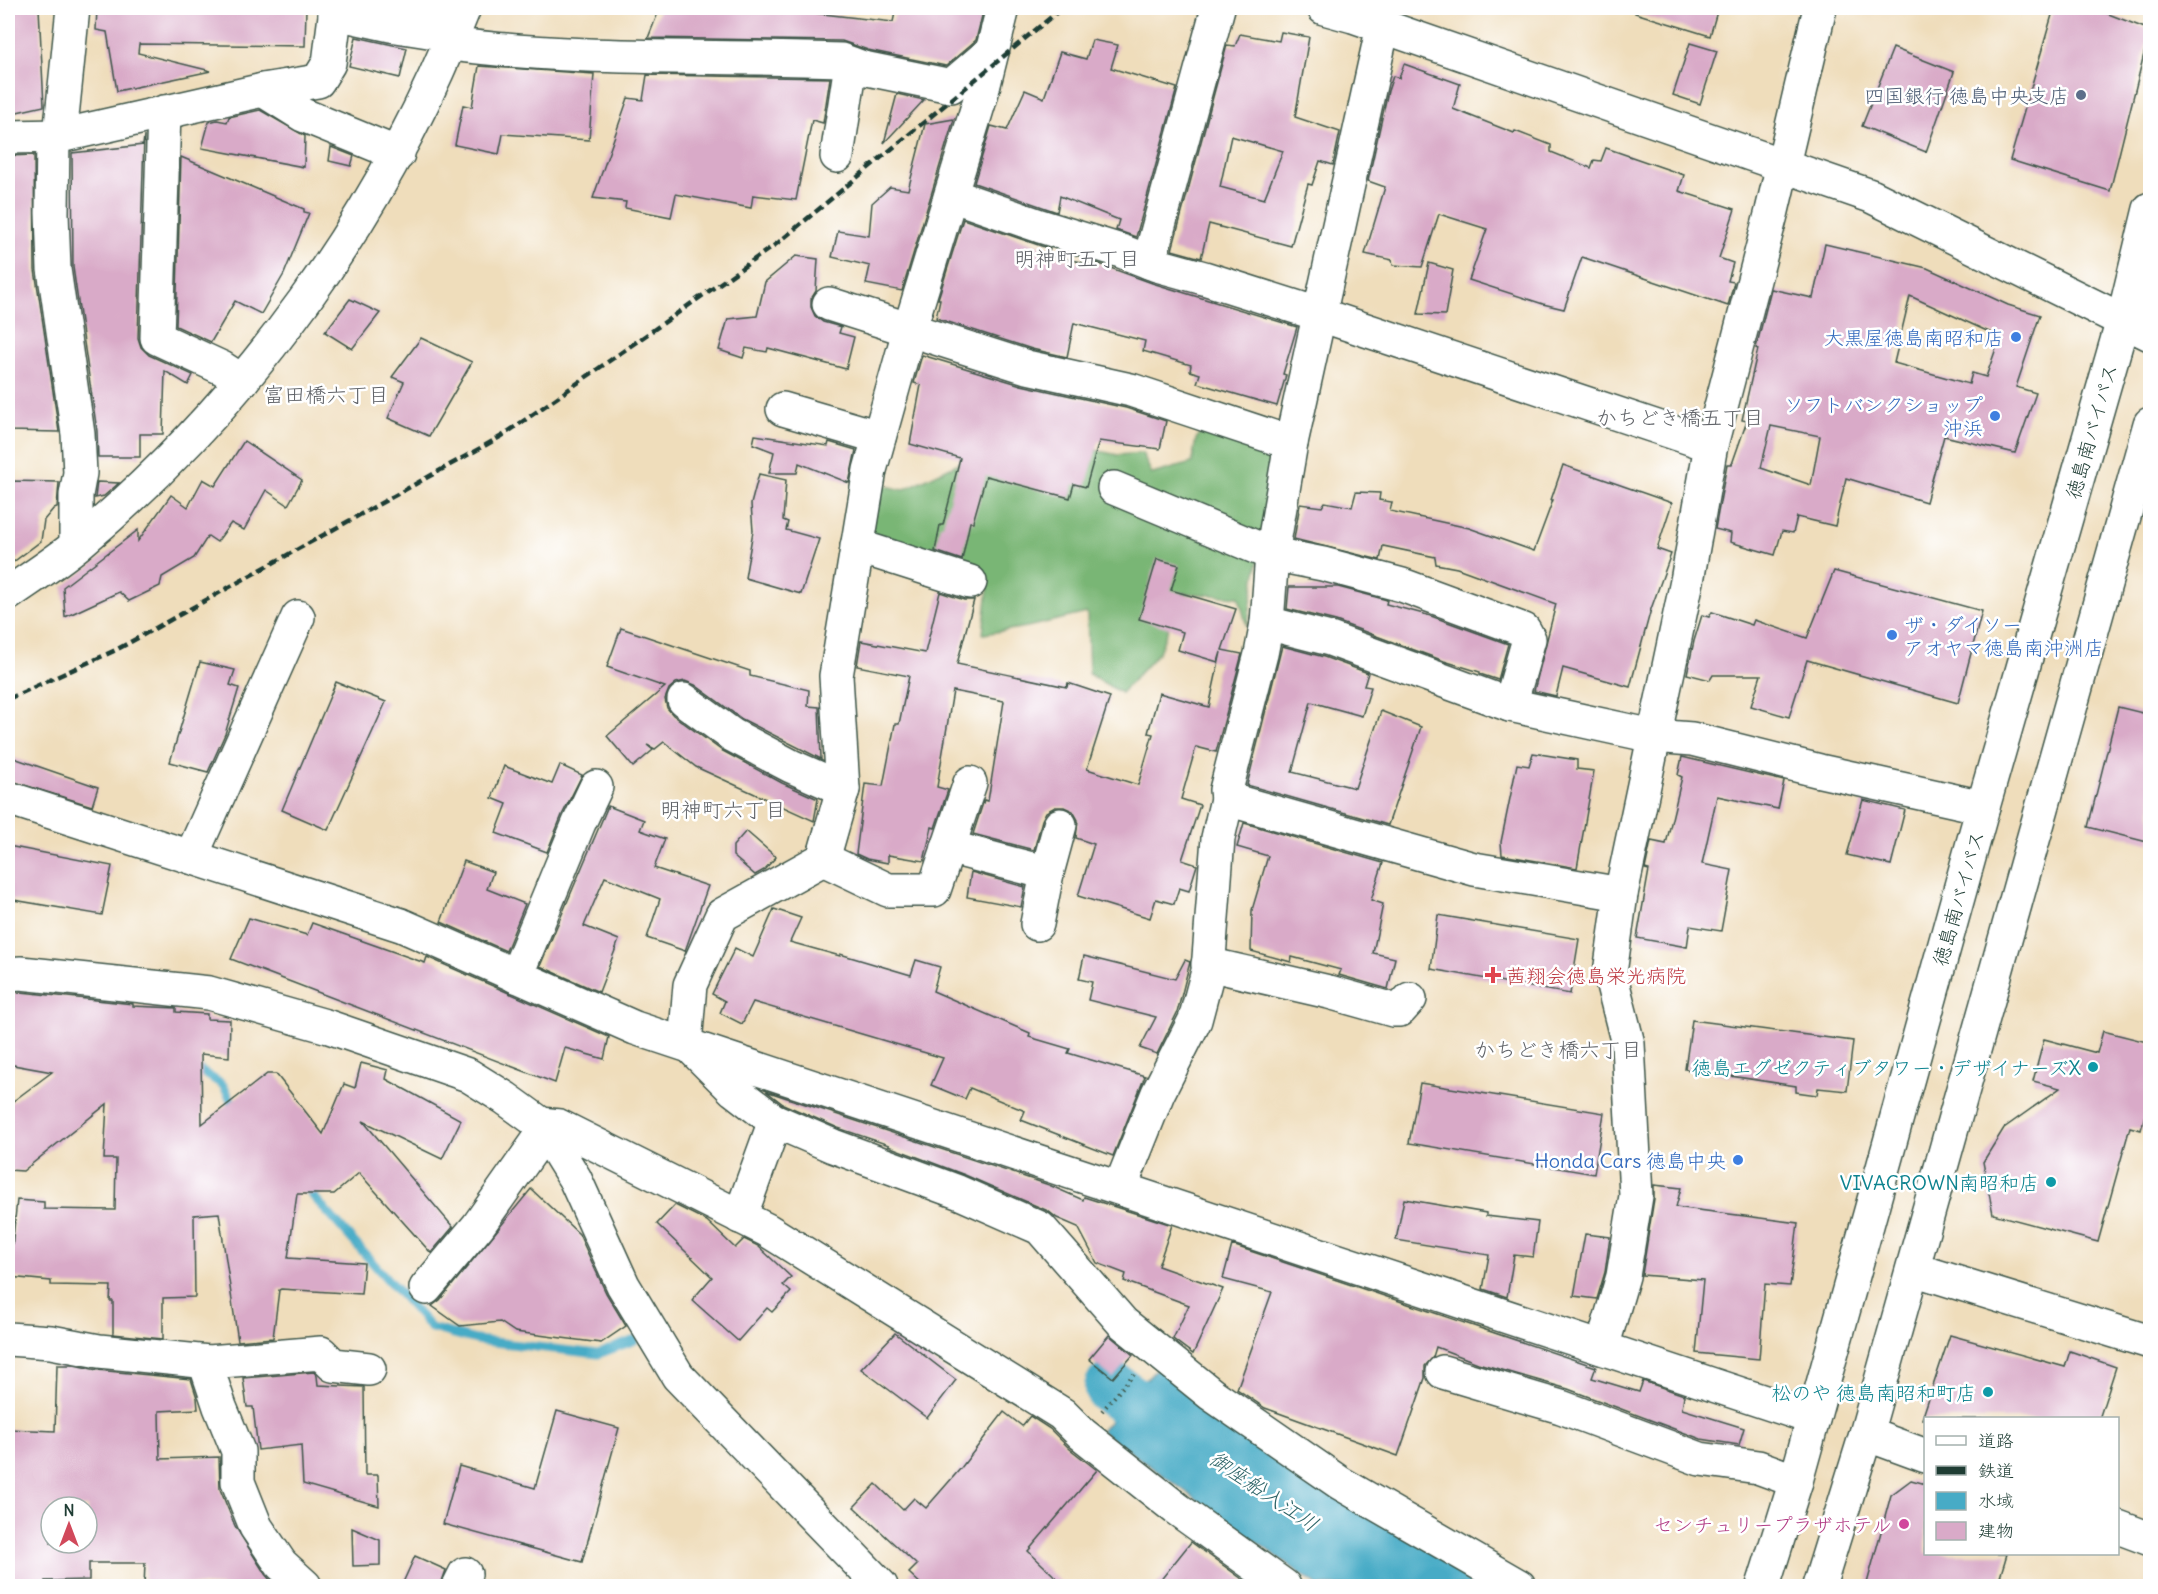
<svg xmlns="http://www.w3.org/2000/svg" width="2158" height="1594" font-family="Delius,'Klee One',sans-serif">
<rect width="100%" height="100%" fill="#fff"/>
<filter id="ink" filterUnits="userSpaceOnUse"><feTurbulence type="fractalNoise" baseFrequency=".0167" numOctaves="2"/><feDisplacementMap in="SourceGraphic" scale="12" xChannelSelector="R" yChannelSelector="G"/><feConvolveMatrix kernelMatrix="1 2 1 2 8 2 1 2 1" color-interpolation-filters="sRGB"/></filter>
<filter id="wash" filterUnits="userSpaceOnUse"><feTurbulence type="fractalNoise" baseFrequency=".008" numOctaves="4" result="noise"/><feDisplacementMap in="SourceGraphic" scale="24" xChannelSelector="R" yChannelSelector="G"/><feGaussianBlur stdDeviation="1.35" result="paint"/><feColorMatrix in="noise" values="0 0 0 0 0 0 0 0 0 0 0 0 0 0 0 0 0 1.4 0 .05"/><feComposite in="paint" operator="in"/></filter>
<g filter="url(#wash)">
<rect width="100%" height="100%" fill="#efddbb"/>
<!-- forest -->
<polygon fill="#79b675" stroke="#4c7a54" stroke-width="1.5" points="1004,417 1056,442 1118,455 1142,453 1152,474 1192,463 1196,439 1203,430 1276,452 1247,627 1239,597 1182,593 1159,652 1121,693 1089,674 1087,613 1027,627 983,634 989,579 923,560 871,540 874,483 903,490 957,464"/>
<!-- water -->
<polygon fill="#47abc6" stroke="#33747d" stroke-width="1.5" points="1157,1368 1505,1586 1318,1586 1101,1431"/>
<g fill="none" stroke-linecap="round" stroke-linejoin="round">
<!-- stream -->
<g stroke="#47abc6" stroke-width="9">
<polyline points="193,1066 223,1085 236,1110"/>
<polyline points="304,1186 431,1328 476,1340 598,1354 635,1340"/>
</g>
<!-- river -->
<polyline stroke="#47abc6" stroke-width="54" points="1111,1388 1190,1442"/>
</g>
<g id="blocks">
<!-- building -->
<g fill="#d9aac8" fill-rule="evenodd">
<polygon points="8,8 39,8 44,106 8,114"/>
<polygon points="97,8 134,8 134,11 221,11 221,8 306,8 305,46 139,44 138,53 211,71 117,91 107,32 96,30"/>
<polygon points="660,8 798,8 797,11 893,22 896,8 984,8 976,40 946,66 868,50 842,41 648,38"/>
<polygon points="1636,8 1718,8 1710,36 1635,13"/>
<polygon points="2054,8 2093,8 2150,30 2110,191 2010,160"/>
<path d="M1281 32 1309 37 1295 117 1340 132 1333 165 1320 161 1312 185 1308 184 1291 246 1209 224 1201 258 1172 250 1227 45 1235 46 1240 34 1279 41ZM1231 136 1283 151 1264 199 1220 187Z"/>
<polygon points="356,37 407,48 400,78 349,66"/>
<polygon points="1092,40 1118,45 1111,68 1177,88 1136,237 1116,230 1119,220 1060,196 1057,212 974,183 991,126 1007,130 1025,90 1044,98 1060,52 1086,59"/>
<polygon points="1690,43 1717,51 1700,104 1673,95"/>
<polygon points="1893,48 1954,72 1926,152 1862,126"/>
<polygon points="1404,64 1460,84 1453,109 1514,133 1515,131 1551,145 1551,152 1591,168 1594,160 1601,161 1606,148 1684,175 1679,191 1735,209 1719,258 1733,263 1728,281 1734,282 1728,306 1582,257 1564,309 1543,304 1469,280 1487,229 1439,214 1422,267 1393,265 1392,260 1365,254 1385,187 1368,181 1388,91 1393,76 1399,78"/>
<polygon points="479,66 594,74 589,140 503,134 499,154 455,145 463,105 472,107"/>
<polygon points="647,75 830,78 823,123 812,120 796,200 753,195 751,208 676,194 671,217 625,208 626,202 593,198 628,98 643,100"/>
<polygon points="897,94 924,100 884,143"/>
<polygon points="260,110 305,136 304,167 202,148 209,122 217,120 227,122 229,117"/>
<polygon points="954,119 902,291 866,284 870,266 832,257 838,231 869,236 872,203 890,187 908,190 925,124"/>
<polygon points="144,136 138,338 141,347 149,355 193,375 188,385 165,371 163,434 140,434 140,457 98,457 97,431 73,267 72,153 143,145"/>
<polygon points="331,147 354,156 351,166 329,161"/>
<polygon points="34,155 35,270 59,432 8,431 8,156"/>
<polygon points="181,157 304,209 304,212 309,213 284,274 261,314 235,301 211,342 176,326"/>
<polygon points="963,219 1050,249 1048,255 1094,265 1094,262 1152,283 1297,327 1283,374 1286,375 1277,406 1197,383 1200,374 1190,371 1191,365 1143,351 1145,341 1074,323 1067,357 1032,349 936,318 940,299 938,299"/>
<path d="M1825 244 1927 268 2008 305 2040 315 2016 387 2036 393 2015 453 1944 436 1926 502 1846 478 1835 526 1797 517 1793 533 1782 531 1775 555 1730 542 1731 533 1715 529 1727 464H1732L1747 421 1742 420 1758 349 1756 348 1771 289 1813 298ZM1910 296 2000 337 1986 377 1972 373 1969 384 1894 363ZM1771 426 1820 436 1811 485 1761 468Z"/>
<polygon points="796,256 818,259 816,291 811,299 811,307 815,316 823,322 841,327 839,333 854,337 846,369 768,348 767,352 746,348 743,358 719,350 728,319 757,316 765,282"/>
<polygon points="1429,263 1453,270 1445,315 1418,314"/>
<polygon points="350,299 380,313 352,349 325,332"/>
<polygon points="421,338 472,362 429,436 388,418 404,382 392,377"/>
<polygon points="922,355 1021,385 1126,408 1166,421 1160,449 1099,441 1086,487 1074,484 1070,498 986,476 973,522 970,522 962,560 935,551 940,525 943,525 960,458 910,444 921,385 914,383"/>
<polygon points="755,435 828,446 829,442 856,450 849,483 799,463 797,473 769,473 774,452 753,444"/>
<polygon points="244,441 302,480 288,505 266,490 244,530 231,523 217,542 208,536 194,558 162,577 160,586 129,601 119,592 65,617 63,587 138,530 138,541 171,495 188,507 203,479 215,486"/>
<polygon points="1563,465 1672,503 1657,549 1671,554 1651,609 1630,687 1563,668 1556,696 1534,691 1556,604 1457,568 1436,564 1435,557 1383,546 1380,560 1294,539 1300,504 1322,507 1325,502 1352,507 1356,492 1380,493 1379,500 1392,502 1390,511 1469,528 1534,551 1553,500 1551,500"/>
<polygon points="759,474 786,480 783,520 788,522 786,530 819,539 801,594 745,578 753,531 751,504"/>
<polygon points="8,481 59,482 57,507 54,508 44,520 41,541 8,566"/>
<polygon points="97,482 119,483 104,496 95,498"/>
<polygon points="1157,559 1179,565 1171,590 1236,609 1222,650 1242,654 1216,752 1196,747 1181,799 1200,805 1182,860 1197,865 1189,891 1179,888 1174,904 1156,899 1150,918 1078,896 1094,844 1076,838 1078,820 1073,811 1064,807 1055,807 1046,812 1042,820 1034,850 973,834 984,800 988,801 1004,701 953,691 937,787 948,790 935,828 932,827 924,861 888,855 888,863 867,859 856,854 865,784 883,786 895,724 899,724 909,676 857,666 861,641 925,653 940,592 964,600 974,600 957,664 1067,687 1068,683 1110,697 1087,769 1138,785 1153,734 1148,733 1159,693 1209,707 1221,652 1218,662 1178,650 1183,632 1139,619"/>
<polygon points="1834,571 1982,611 1958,703 1807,660 1789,717 1751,706 1761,675 1713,675 1710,680 1687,674 1694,641 1702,615 1709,617 1712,612 1752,625 1754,620 1807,638"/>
<polygon points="1289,587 1338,587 1387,600 1386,604 1431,616 1508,644 1498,680 1480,674 1480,672 1444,661 1336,621 1287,609"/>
<polygon points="621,628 750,671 750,676 809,690 808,706 819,707 821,759 742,719 695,685 685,681 676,683 669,689 665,699 667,708 673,715 721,750 782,783 818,799 814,821 696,767 664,742 655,749 647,745 653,750 633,767 607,736 665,687 607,667"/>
<polygon points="1282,646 1324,657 1368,673 1364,686 1371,687 1362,716 1311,702 1292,772 1355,788 1381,711 1421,727 1388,825 1247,785"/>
<polygon points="200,662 235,670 230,685 239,688 225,734 208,772 170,762"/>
<polygon points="336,682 386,702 328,830 282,810"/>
<polygon points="2118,707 2151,715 2151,843 2088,827"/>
<polygon points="1533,753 1577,760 1577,769 1594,771 1577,868 1502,855 1501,842 1517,764 1529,766"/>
<polygon points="8,756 98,787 92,806 8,780"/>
<polygon points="1682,757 1784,781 1778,809 1717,796 1702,864 1732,870 1721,931 1690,926 1687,947 1637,938 1649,870 1645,869 1651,841 1666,844 1682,777 1678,775"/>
<polygon points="560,765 582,775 562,815 547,852 496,833 507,804 492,798 504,766 552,784"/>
<polygon points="1863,800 1905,810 1891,865 1847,855"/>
<polygon points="608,806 644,820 640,830 665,839 654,868 708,886 685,951 647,938 660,899 605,877 584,926 619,940 599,992 540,966"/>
<polygon points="1244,823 1383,863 1371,900 1383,904 1373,953 1395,958 1388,989 1339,975 1341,970 1292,957 1291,962 1251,951 1252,910 1268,856 1237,847"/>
<polygon points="746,831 776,857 764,870 755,875 733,856 733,846"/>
<polygon points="8,846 112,866 102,915 8,899"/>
<polygon points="464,861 493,872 487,889 525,904 506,951 441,922"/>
<polygon points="971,872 1025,887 1021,907 967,897"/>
<polygon points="774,909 801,918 790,942 840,956 840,954 911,975 916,960 940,967 933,991 1030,1033 1029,1037 1070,1049 1068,1053 1145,1076 1113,1156 1021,1120 1025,1111 970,1088 965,1099 931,1085 943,1058 753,1002 742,1024 720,1013 725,1001 712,994 735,948 753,957"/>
<polygon points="1438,915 1579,939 1570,994 1431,969"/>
<polygon points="249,918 307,935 312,923 425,963 427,957 609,1037 604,1059 565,1048 555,1083 231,959"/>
<polygon points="1084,956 1175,979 1185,960 1190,962 1177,1013 1157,1054 1140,1048 1156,1017 1088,1000 1092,982 1079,979"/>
<polygon points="21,992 133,1004 133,1006 176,1008 176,1012 207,1014 207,1019 230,1020 229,1057 201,1054 202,1124 267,1074 276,1074 323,1134 344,1084 355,1088 361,1063 388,1070 386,1079 461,1120 442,1159 363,1121 453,1227 431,1253 359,1173 334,1194 297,1194 288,1258 364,1263 361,1294 281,1289 279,1290 273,1338 238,1341 219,1213 194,1215 195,1297 163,1298 163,1339 113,1334 113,1301 110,1301 111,1286 51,1285 51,1281 9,1277 17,1200 44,1202 44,1209 115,1210 116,1159 104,1159 107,1104 23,1171 8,1170 8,1105 52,1072 8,1064 8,1026 12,1027 11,993"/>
<polygon points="1692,1020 1853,1041 1847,1091 1818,1088 1817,1095 1796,1092 1796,1086 1685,1069"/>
<polygon points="2103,1031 2151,1043 2151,1092 2141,1130 2130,1127 2098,1242 1993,1214 1983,1162 2004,1128 2060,1088 2033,1081 2044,1039 2097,1053"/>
<polygon points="1420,1083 1604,1113 1594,1174 1409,1143"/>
<polygon points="766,1091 1049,1185 1083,1200 1084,1197 1172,1225 1158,1266 1223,1289 1193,1354 1173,1339 1189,1305 1124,1281 1126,1274 1097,1263 1078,1227 1057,1218 1048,1211 965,1175 888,1146 889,1145 838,1128 783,1104"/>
<polygon points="1654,1185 1681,1188 1676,1207 1798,1223 1790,1286 1765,1284 1759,1359 1696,1353 1703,1280 1642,1275 1654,1199"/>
<polygon points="531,1189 579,1234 606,1293 626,1326 601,1343 515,1332 500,1322 460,1326 432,1306 440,1300"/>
<polygon points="1404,1199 1486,1213 1486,1216 1538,1222 1533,1257 1514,1255 1507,1297 1483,1289 1489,1255 1396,1240"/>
<polygon points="675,1205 707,1221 735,1248 744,1239 758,1246 791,1277 783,1285 791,1292 772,1312 767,1308 738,1341 692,1300 712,1277 657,1224"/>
<polygon points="1585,1234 1610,1237 1605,1272 1597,1299 1574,1296"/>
<polygon points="1232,1245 1596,1367 1592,1378 1639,1392 1643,1381 1684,1395 1682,1409 1744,1428 1739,1445 1701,1439 1568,1389 1478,1363 1436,1347 1433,1357 1425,1366 1425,1378 1398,1456 1265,1408 1237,1389 1272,1292 1223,1279"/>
<polygon points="895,1333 956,1380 927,1418 861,1369"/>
<polygon points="1109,1335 1133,1355 1113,1378 1089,1359"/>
<polygon points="1950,1335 2065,1367 2070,1351 2116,1367 2099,1419 1922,1419"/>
<path d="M57 1365H74L97 1370 191 1379 197 1398 198 1409 159 1411 160 1459 219 1457 220 1489 235 1526 265 1574 276 1587H228L171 1583V1587H144L145 1563H89V1580L45 1581 46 1587H8V1429L55 1431ZM51 1507H87V1543H51Z"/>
<polygon points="314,1372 317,1376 318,1385 364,1387 365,1475 378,1475 379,1506 303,1484 301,1445 258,1450 253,1407 247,1407 243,1378"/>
<polygon points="557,1411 619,1428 582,1562 443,1524 459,1466 535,1488"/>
<polygon points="1004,1412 1022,1426 1030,1416 1050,1429 1070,1449 1097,1470 1028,1551 1066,1587 924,1587 909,1573 917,1565 854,1507 876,1484 903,1510 914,1498 926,1508 961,1468"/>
<polygon points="1911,1480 1926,1484 1926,1554 2007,1554 1997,1587 1866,1587 1891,1495"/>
<polygon points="352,1528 380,1540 380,1565 353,1566"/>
<polygon points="1191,1542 1253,1587 1155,1587"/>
<polygon points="415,1556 446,1570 440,1587 401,1587"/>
</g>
</g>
</g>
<g filter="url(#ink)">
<use href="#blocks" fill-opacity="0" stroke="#3e5548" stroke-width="1.5"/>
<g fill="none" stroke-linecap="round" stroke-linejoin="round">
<!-- minor casing -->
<g stroke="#3e5548" stroke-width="36">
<g id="minor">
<polyline points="73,8 60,136 263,90 318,81 329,63 336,8"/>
<polyline points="1324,8 1353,16 1871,196 2150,334"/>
<polyline points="335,13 390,25 454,35"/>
<path d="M450 44C582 61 709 55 841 60L863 68 951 86 992 51"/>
<polyline points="263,90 303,115 398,154"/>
<polyline points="164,112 157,338 222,368 242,381"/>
<polyline points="53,136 52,213 54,269 78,434 80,473 76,495 76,545"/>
<polyline points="8,137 60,136"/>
<polyline points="837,156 851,64"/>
<polyline points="951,195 1040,226 1121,251 1157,265 1204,278 1318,314 1711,445 1772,211 1820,8"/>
<polyline points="1149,262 1218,8"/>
<polyline points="829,304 1027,367 1131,390 1291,443 1383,26"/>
<polyline points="783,409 879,437"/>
<polyline points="1291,443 1272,554 1267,623 1261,654 1226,790 1227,799 1474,869 1621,894 1687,581 1711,445"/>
<polyline points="1114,488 1272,554 1323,564 1402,585 1524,630 1529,639 1510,705 1653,736 1692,739 1820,771 1983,807"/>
<polyline points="857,546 970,582"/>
<path d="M8 594C31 578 56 562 78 544 249 401 383 215 464 8"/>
<polyline points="1267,623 1330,639 1510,705"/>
<polyline points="684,700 732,735 791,766 843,789"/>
<polyline points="8,798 401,925 635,1028 1813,1418"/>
<polyline points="948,847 1047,873"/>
<polyline points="191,857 298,617"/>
<polyline points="823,859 888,890 934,890 970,783"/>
<polyline points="1037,924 1047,873 1060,825"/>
<polyline points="1208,964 1329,992 1393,1010 1400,1010 1410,999"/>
<polyline points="8,974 21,973 209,993 329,1027 468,1075 505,1098 541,1124 559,1126 767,1230 1062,1414 1082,1434 1177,1509 1284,1586"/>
<polyline points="516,976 579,823 596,787"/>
<polyline points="685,1044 690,985 722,915 823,859 843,789 836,676 870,470 909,331 981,96 1003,8"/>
<polyline points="695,1051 734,1090 773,1120 833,1146 958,1192 1040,1228 1123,1323 1211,1394 1340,1483 1519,1586"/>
<polyline points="541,1124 575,1179 623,1285 678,1376 881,1586"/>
<polyline points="1120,1188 1158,1093 1195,1020 1208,971 1218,838 1227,799"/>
<polyline points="740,1217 775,1121"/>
<polyline points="1913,1269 2150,1342"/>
<polyline points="426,1288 478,1226 545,1131"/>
<polyline points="8,1339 51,1342 99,1351 209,1362 321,1353 333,1365 369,1369"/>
<polyline points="1602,1348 1623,1276 1636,1196 1628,1044 1610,973 1621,894"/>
<polyline points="205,1362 220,1407 238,1451 238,1482 256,1527 281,1564 305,1586"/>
<polyline points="1443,1372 1561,1407 1700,1459 1758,1467 1796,1481"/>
<polyline points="1866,1434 1926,1456"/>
<polyline points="2118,1527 2150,1539"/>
<polyline points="459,1586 465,1574"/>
</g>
</g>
<!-- highway casing -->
<g stroke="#3e5548" stroke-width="36">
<g id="highway">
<polyline points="1763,1586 1796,1481 1983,807 2123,320 2150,209"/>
<polyline points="1819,1586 1866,1434 2150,424"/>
</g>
</g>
<!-- path -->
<polyline stroke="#3e5548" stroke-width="4" stroke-dasharray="1.5 4.5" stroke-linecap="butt" points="1102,1411 1134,1374"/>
<!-- minor -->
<use href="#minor" stroke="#fff" stroke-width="33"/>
<!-- highway -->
<use href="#highway" stroke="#fff" stroke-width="33"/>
<!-- rail -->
<polyline stroke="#1f3d34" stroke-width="4.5" stroke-dasharray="9 4.5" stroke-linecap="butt" points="8,699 116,650 502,436 779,242 1062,8"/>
</g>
</g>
<!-- markers -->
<circle fill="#5c6f8a" stroke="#fff" stroke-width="2" cx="2081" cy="95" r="6"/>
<g fill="#3f7fe0" stroke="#fff" stroke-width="2">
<circle cx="2016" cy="337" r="6"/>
<circle cx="1995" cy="416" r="6"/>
<circle cx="1892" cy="635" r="6"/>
<circle cx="1738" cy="1160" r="6"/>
</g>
<path fill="#e0444e" stroke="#fff" stroke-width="2" d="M1490 966h6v6h6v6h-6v6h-6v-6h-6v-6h6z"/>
<g fill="#0f9aa8" stroke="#fff" stroke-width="2">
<circle cx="2093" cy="1067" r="6"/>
<circle cx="2051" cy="1182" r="6"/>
<circle cx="1988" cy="1392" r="6"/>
</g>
<circle fill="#d1479c" stroke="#fff" stroke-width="2" cx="1904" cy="1524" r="6"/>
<g text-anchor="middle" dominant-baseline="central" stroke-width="5" stroke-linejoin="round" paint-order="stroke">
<!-- service labels -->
<g font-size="20" fill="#4e5e75" stroke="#fff" text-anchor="end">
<text x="2069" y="95">四国銀行 徳島中央支店</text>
</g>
<!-- shop labels -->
<g font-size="20" fill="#366cbe" stroke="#fff" text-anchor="end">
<text x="2004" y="337">大黒屋徳島南昭和店</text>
<text x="1983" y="404">ソフトバンクショップ<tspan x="1983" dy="23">沖浜</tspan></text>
<text x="1904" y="624" text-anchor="start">ザ・ダイソー<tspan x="1904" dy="23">アオヤマ徳島南沖洲店</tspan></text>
<text x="1726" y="1160">Honda Cars 徳島中央</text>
</g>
<!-- street labels -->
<g font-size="20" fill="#1f3d34" stroke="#fff">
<text transform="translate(2091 431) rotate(-74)">徳島南バイパス</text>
<text transform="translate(1958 898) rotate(-74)">徳島南バイパス</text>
</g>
<!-- health labels -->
<g font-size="20" fill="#be3a42" stroke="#fff" text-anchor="start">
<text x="1506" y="975">茜翔会徳島栄光病院</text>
</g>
<!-- culture labels -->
<g font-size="20" fill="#0d838f" stroke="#fff" text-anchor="end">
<text x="2081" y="1067">徳島エグゼクティブタワー・デザイナーズX</text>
<text x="2039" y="1182">VIVACROWN南昭和店</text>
<text x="1976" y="1392">松のや 徳島南昭和町店</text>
</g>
<!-- hotel labels -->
<g font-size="20" fill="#b23c85" stroke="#fff" text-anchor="end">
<text x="1892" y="1524">センチュリープラザホテル</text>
</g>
<!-- neighbourhood labels -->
<g font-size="21" fill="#606368" stroke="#fff">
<text x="1077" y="258">明神町五丁目</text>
<text x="326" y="394">富田橋六丁目</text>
<text x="1680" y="417">かちどき橋五丁目</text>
<text x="723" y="809">明神町六丁目</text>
<text x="1558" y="1049">かちどき橋六丁目</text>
</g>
<!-- water labels -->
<g font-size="21" font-style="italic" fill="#2d6467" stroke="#fff">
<text transform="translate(1264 1491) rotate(34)">御座船入江川</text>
</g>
</g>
<!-- margin -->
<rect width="2158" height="1594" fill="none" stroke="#fff" stroke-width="30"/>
<!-- legend -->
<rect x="1924" y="1417" width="195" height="138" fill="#ffffff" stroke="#a5b1ae" stroke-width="1.5"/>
<rect x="1936" y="1436" width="30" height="9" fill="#ffffff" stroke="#a5b1ae" stroke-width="1.5"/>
<text x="1978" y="1447" font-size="18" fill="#1f3d34">道路</text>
<rect x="1936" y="1466" width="30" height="9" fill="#1f3d34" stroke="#a5b1ae" stroke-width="1.5"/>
<text x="1978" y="1477" font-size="18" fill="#1f3d34">鉄道</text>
<rect x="1936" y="1492" width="30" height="18" fill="#47abc6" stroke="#a5b1ae" stroke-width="1.5"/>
<text x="1978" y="1507" font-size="18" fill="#1f3d34">水域</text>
<rect x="1936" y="1522" width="30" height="18" fill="#d9aac8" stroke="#a5b1ae" stroke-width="1.5"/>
<text x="1978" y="1537" font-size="18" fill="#1f3d34">建物</text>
<!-- north arrow -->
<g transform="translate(69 1525)"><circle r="28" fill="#ffffff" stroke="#a5b1ae" stroke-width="1.5"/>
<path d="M0-4.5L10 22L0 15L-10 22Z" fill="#d1495b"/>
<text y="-9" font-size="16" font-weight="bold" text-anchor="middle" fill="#1f3d34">N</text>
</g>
</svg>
